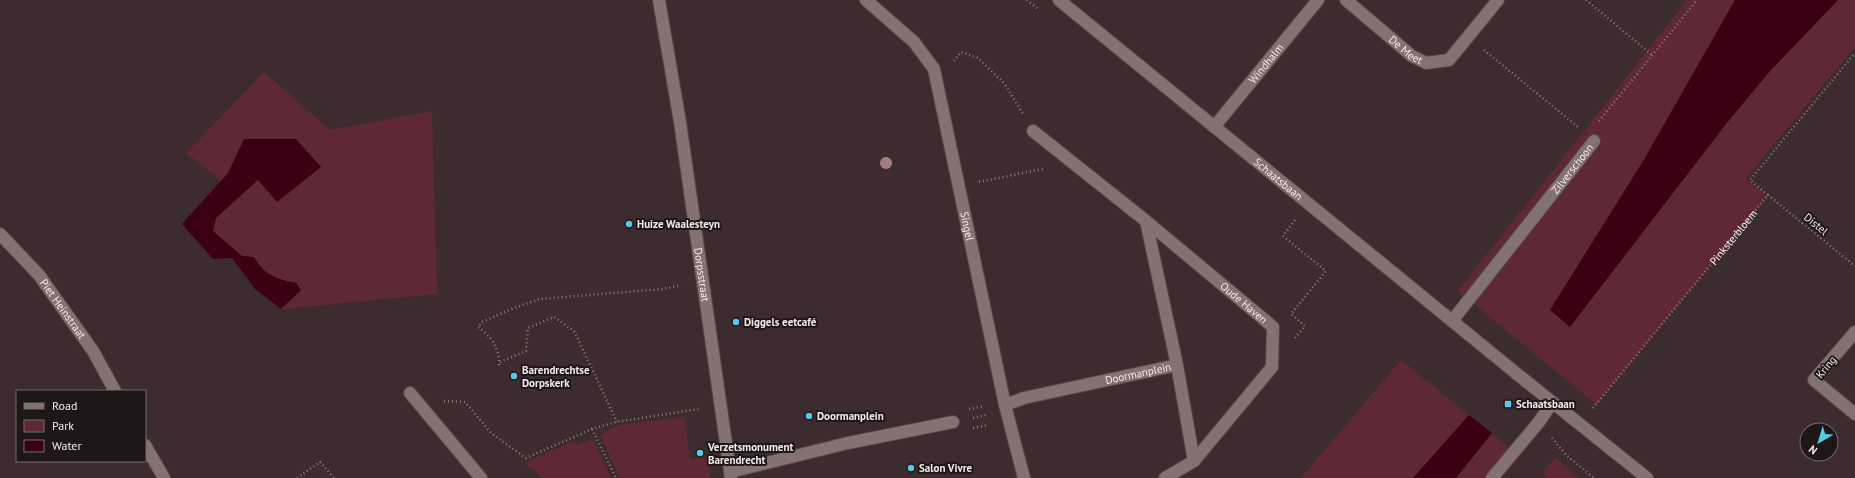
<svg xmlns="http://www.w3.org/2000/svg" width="1855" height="478" font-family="'PT Sans',sans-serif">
<rect width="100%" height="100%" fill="#3c2c2f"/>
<!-- green -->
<g fill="#5e2935">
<polygon points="1687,0 1735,0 1642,163 1550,310 1570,326 1726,124 1770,71 1838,0 1855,0 1855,47 1746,178 1767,196 1597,405 1458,291"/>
<path d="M264 72 330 130 432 111 437 294 281 309 301 291 296 283C276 279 264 275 254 257L242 256 213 231 216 218 258 179 277 202 320 167 244 140 228 173 222 181 186 153Z"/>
<polygon points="1401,360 1469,415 1413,478 1301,478"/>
<polygon points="684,417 690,459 709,457 710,478 620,478 600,435 619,425"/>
<polygon points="1492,433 1520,456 1502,478 1456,478"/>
<polygon points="593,439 611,478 544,478 525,464 528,461 574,441 577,445"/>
<polygon points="1555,458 1579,478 1547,478 1544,475 1544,471"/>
</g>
<!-- water -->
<g fill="#3c0013">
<polygon points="1735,0 1838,0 1770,71 1726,124 1570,327 1550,310 1642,163"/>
<path d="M244 139H296L321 167 277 202 258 180 216 218 213 231 242 256 254 257C264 275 276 279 296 283L301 290 281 309 255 289 232 258 213 259 182 224 228 173Z"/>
<polygon points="1469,415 1492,433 1456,478 1413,478"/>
</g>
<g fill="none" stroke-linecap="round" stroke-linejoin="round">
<!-- pedestrian casing -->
<g stroke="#55484a" stroke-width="14">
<g id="pedestrian">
<path id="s2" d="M1005 405 1024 398 1177 365"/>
</g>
</g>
<!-- minor casing -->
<g stroke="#55484a" stroke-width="14">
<g id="minor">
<path id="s3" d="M659 0 680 122 731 478"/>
<path id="s4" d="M866 0 914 42 934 69 1005 405 1024 478"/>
<path id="s5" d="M1346 0 1412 56 1426 63 1449 60 1498 0"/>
<path id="s6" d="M1214 127 1318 0"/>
<path id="s7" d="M1033 131 1146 221 1273 327 1272 367 1194 461 1165 478"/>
<polyline points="1146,221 1177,365 1194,461"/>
<path id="s8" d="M0 234 39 275 93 351 115 391"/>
<path id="s9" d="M1452 321 1594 141"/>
<polyline points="1855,332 1814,380 1855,414"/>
<polyline points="410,393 481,478"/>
<polyline points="145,445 164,478"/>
<polyline points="730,472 848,443 953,422"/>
<polyline points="1492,478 1539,422 1552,403"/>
</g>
</g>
<!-- tertiary casing -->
<g stroke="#55484a" stroke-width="14">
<g id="tertiary">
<path id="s10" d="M1059 0 1527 382 1647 478"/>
</g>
</g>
<!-- path -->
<g stroke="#8b7d7f" stroke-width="2.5" stroke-dasharray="1 3" stroke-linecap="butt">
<polyline points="1027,0 1039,10"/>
<polyline points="1586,0 1652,55"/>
<polyline points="1484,50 1578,127"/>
<polyline points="954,61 961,52 978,58 1005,84 1023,114"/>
<polyline points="1599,121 1697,0"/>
<polyline points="979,182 1042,169 1044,167"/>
<polyline points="1768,195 1855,266"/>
<polyline points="1295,220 1283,236 1326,271 1291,314 1305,326 1295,338"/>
<polyline points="500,362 526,351 528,328 554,317 574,331 617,422"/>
<path d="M499 365C500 349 491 336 478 327L482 322 514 308 540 299 662 289 681 285"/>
<polyline points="444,401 465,402 492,434 526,458 592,429 616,422 699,409"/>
<path id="s1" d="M1593 408 1768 195 1750 180 1855 53"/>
<polyline points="969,409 984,406"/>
<polyline points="973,418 986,415"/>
<polyline points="973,428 988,425"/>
<polyline points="592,429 616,478"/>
<polyline points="1552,438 1566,455 1594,478"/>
<polyline points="297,478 320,462 334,478"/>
</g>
<!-- pedestrian -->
<use href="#pedestrian" stroke="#847174" stroke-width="12"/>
<!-- minor -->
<use href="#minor" stroke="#847174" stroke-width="12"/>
<!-- tertiary -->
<use href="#tertiary" stroke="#847174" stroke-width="12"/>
</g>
<!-- trees -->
<circle fill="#a27e84" cx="886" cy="163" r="6"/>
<!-- markers -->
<g fill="#5ac8e5" stroke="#1e1718" stroke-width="1.5">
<circle cx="629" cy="224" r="4"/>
<circle cx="736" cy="322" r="4"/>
<circle cx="514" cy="376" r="4"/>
<rect x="1504" y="400" width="8" height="8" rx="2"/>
<circle cx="809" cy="416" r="4"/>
<circle cx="700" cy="453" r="4"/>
<circle cx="911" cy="468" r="4"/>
</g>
<g text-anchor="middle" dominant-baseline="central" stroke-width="4" stroke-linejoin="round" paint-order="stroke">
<!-- street labels -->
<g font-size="11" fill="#f5eaec" stroke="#1e1718">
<text stroke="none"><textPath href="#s5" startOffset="78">De Meet</textPath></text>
<text stroke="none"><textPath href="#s6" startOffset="82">Windhalm</textPath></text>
<text stroke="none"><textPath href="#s9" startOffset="194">Zilverschoon</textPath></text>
<text stroke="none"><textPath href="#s10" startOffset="283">Schaatsbaan</textPath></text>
<text transform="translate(1816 224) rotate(39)">Distel</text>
<text stroke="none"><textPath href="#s4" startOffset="258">Singel</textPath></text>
<text stroke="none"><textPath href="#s1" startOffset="221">Pinksterbloem</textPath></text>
<text stroke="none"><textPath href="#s3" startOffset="278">Dorpsstraat</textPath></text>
<text stroke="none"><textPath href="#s7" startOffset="272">Oude Haven</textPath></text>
<text stroke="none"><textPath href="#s8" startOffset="98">Piet Heinstraat</textPath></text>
<text transform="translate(1826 367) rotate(-51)">Kring</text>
<text stroke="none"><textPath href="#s2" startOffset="137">Doormanplein</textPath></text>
</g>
<!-- poi labels -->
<g font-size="11" font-weight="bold" fill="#f5eaec" stroke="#1e1718" text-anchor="start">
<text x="637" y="224">Huize Waalesteyn</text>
<text x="744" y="322">Diggels eetcafé</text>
<text x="522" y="370">Barendrechtse<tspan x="522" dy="13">Dorpskerk</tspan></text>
<text x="1516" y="404">Schaatsbaan</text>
<text x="817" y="416">Doormanplein</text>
<text x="708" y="447">Verzetsmonument<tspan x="708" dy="13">Barendrecht</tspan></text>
<text x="919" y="468">Salon Vivre</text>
</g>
</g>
<!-- legend -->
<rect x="16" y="390" width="130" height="72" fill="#1e1718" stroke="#746b6d"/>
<rect x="24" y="403" width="20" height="6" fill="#847174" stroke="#746b6d"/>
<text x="52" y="410" font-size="12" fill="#f5eaec">Road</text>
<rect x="24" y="420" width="20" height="12" fill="#5e2935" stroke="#746b6d"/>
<text x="52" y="430" font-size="12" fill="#f5eaec">Park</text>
<rect x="24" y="440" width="20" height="12" fill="#3c0013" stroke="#746b6d"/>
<text x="52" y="450" font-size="12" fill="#f5eaec">Water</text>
<!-- north arrow -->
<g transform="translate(1819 442) rotate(218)"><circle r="19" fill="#1e1718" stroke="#746b6d"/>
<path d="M0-3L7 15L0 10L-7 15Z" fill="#5ac8e5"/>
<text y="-6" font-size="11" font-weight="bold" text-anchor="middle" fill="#f5eaec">N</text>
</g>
</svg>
